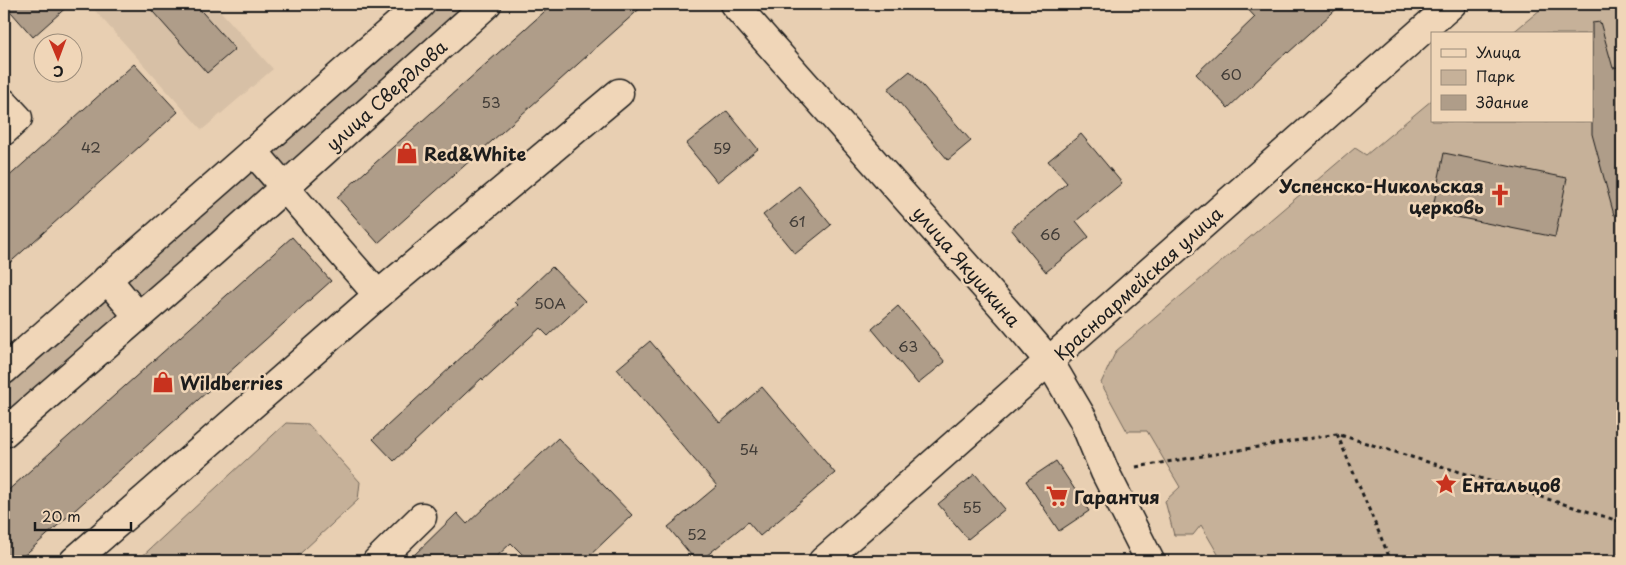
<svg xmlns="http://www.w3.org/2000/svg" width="1626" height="565" font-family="'Playpen Sans',sans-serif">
<rect width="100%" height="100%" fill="#e8cfb2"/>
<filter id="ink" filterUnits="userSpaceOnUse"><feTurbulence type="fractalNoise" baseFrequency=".02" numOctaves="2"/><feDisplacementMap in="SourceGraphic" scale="10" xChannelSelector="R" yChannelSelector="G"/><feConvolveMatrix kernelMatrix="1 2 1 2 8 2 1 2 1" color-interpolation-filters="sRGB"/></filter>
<g filter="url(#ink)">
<!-- built -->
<polygon fill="#d7c0a6" points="89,4 214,4 273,69 202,130"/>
<!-- green -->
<g fill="#c6b199" stroke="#71665a">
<polygon points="433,4 478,4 286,175 266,152"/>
<polygon points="1547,4 1622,4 1622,561 1222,561 1201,525 1193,535 1174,535 1165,501 1180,487 1147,431 1127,431 1101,383 1116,351 1355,148 1366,155 1432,100 1432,121 1592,121 1592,34 1511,34"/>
<polygon points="253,162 275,187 140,305 117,279"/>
<polygon points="107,291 128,315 4,425 4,382"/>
<polygon points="286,423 308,424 360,482 358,500 292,561 137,561"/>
</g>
<!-- building -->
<g fill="#af9d89" stroke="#1c1c1c">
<polygon points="4,4 70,4 33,37"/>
<polygon points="146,4 195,4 235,49 207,73"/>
<polygon points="553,4 645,4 378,243 337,197"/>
<polygon points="1243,4 1342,4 1288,53 1287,52 1228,108 1196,74 1255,17"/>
<polygon points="1600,22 1613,68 1622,66 1622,213 1614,215 1592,134 1592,23"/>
<polygon points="134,64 178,112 4,268 4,181"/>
<polygon points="910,71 971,141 948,160 888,89"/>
<polygon points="727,111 758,149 717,182 686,144"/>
<polygon points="1081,134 1122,183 1076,221 1089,237 1046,272 1011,229 1067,183 1048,161"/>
<polygon points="1444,153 1567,178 1555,237 1432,212"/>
<polygon points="799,186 831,225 795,254 763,215"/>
<polygon points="292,237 331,281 18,561 4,561 4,494"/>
<polygon points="552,267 585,301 548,336 540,328 483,380 482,378 394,461 373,439 518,305 515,302"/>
<polygon points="898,306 945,362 918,384 872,329"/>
<polygon points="650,341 720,423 762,387 835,473 760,536 748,522 700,561 696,561 668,527 717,486 617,369"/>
<polygon points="558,438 632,515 584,561 529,561 511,543 492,561 408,561 457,513 467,524"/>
<polygon points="1056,461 1089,511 1059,531 1026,481"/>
<polygon points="975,474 1005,509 968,539 938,504"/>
</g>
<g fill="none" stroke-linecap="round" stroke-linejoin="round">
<!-- minor casing -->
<g stroke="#1c1c1c" stroke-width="31">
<g id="minor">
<polyline points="734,4 1016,322 1049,361 1083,419 1105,472 1150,561"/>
<polyline points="4,103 18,118 4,131"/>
<polyline points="253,151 378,295 619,93"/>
<polyline points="107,279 138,316"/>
<polyline points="4,370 421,4"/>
<polyline points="4,433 214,251 487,4"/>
<polyline points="74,561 378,295"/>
<polyline points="377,561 422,517"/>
</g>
</g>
<!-- major casing -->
<g stroke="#1c1c1c" stroke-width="31">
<polyline id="major" points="823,561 1452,4"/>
</g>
<!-- path -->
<g stroke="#1c1c1c" stroke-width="3" stroke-dasharray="4 4" stroke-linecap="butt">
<polyline points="1337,434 1391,561"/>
<polyline points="1136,467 1337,434 1622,522"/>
</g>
<!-- minor -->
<use href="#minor" stroke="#f0d6b8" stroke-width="28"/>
<!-- major -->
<use href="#major" stroke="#f0d6b8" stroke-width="28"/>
</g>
</g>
<!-- icons -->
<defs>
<g id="shop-bare" transform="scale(1.725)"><path d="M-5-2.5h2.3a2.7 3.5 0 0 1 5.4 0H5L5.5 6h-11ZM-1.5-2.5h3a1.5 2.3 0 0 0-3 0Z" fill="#c8321e" stroke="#f0d6b8" stroke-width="2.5" paint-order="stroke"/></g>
<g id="church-bare" transform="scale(1.725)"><path d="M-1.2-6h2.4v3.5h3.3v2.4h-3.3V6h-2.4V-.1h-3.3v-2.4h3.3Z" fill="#c8321e" stroke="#f0d6b8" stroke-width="2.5" paint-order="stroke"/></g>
<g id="sight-bare" transform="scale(1.725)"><path d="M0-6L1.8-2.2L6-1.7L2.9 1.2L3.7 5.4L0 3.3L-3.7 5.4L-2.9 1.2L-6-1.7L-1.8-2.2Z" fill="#c8321e" stroke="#f0d6b8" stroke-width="2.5" paint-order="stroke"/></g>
<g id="supermarket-bare" transform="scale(1.725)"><path d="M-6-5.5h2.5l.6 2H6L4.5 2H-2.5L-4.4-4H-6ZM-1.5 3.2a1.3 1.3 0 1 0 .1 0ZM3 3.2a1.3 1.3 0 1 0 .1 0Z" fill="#c8321e" stroke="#f0d6b8" stroke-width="2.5" paint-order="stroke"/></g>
</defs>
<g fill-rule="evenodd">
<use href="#shop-bare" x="407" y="153"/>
<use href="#church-bare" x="1500" y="195"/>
<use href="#shop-bare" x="163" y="382"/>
<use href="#sight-bare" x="1446" y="484"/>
<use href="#supermarket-bare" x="1057" y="496"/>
</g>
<g text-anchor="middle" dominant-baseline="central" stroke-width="5" stroke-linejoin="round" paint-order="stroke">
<!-- number labels -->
<g font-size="15" fill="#413c37">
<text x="1231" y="73">60</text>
<text x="491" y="101">53</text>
<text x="91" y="146">42</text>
<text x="722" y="147">59</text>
<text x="797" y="220">61</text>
<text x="1050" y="233">66</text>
<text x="550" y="302">50А</text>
<text x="908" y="345">63</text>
<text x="749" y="448">54</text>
<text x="972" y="506">55</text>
<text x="697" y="533">52</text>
</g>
<!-- street labels -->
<g font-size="18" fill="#1c1c1c" stroke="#f0d6b8">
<text transform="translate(386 95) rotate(-42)">улица Свердлова</text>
<text transform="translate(967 266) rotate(49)">улица Якушкина</text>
<text transform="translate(1138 283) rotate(-42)">Красноармейская улица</text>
</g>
<!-- poi labels -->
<g font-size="18" font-weight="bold" fill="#1c1c1c" stroke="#f0d6b8" text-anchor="start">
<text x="424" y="153">Red&amp;White</text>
<text x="1484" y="185" text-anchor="end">Успенско-Никольская<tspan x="1484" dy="21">церковь</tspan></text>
<text x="180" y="382">Wildberries</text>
<text x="1462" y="484">Ентальцов</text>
<text x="1074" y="496">Гарантия</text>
</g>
</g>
<!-- margin -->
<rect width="1626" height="565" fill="none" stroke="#f0d6b8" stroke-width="20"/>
<rect x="10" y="10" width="1606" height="545" fill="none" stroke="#1c1c1c" stroke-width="2" filter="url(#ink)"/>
<!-- legend -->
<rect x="1431" y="32" width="162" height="90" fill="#f0d6b8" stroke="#9b8c7a"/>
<rect x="1441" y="49" width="25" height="8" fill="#f0d6b8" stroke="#9b8c7a"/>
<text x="1476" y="58" font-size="15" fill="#1c1c1c">Улица</text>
<rect x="1441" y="70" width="25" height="15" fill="#c6b199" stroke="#9b8c7a"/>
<text x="1476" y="82" font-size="15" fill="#1c1c1c">Парк</text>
<rect x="1441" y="95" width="25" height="15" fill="#af9d89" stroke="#9b8c7a"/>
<text x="1476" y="108" font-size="15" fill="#1c1c1c">Здание</text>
<!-- north arrow -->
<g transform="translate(58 58) rotate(179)"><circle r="24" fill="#f0d6b8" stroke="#9b8c7a"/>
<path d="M0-4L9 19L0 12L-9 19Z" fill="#c8321e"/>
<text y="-8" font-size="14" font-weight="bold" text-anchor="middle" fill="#1c1c1c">С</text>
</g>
<!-- scale -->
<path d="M35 522v8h96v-8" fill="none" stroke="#1c1c1c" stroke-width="2.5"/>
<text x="42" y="522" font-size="15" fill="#1c1c1c" stroke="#f0d6b8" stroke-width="4" paint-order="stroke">20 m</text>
</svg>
